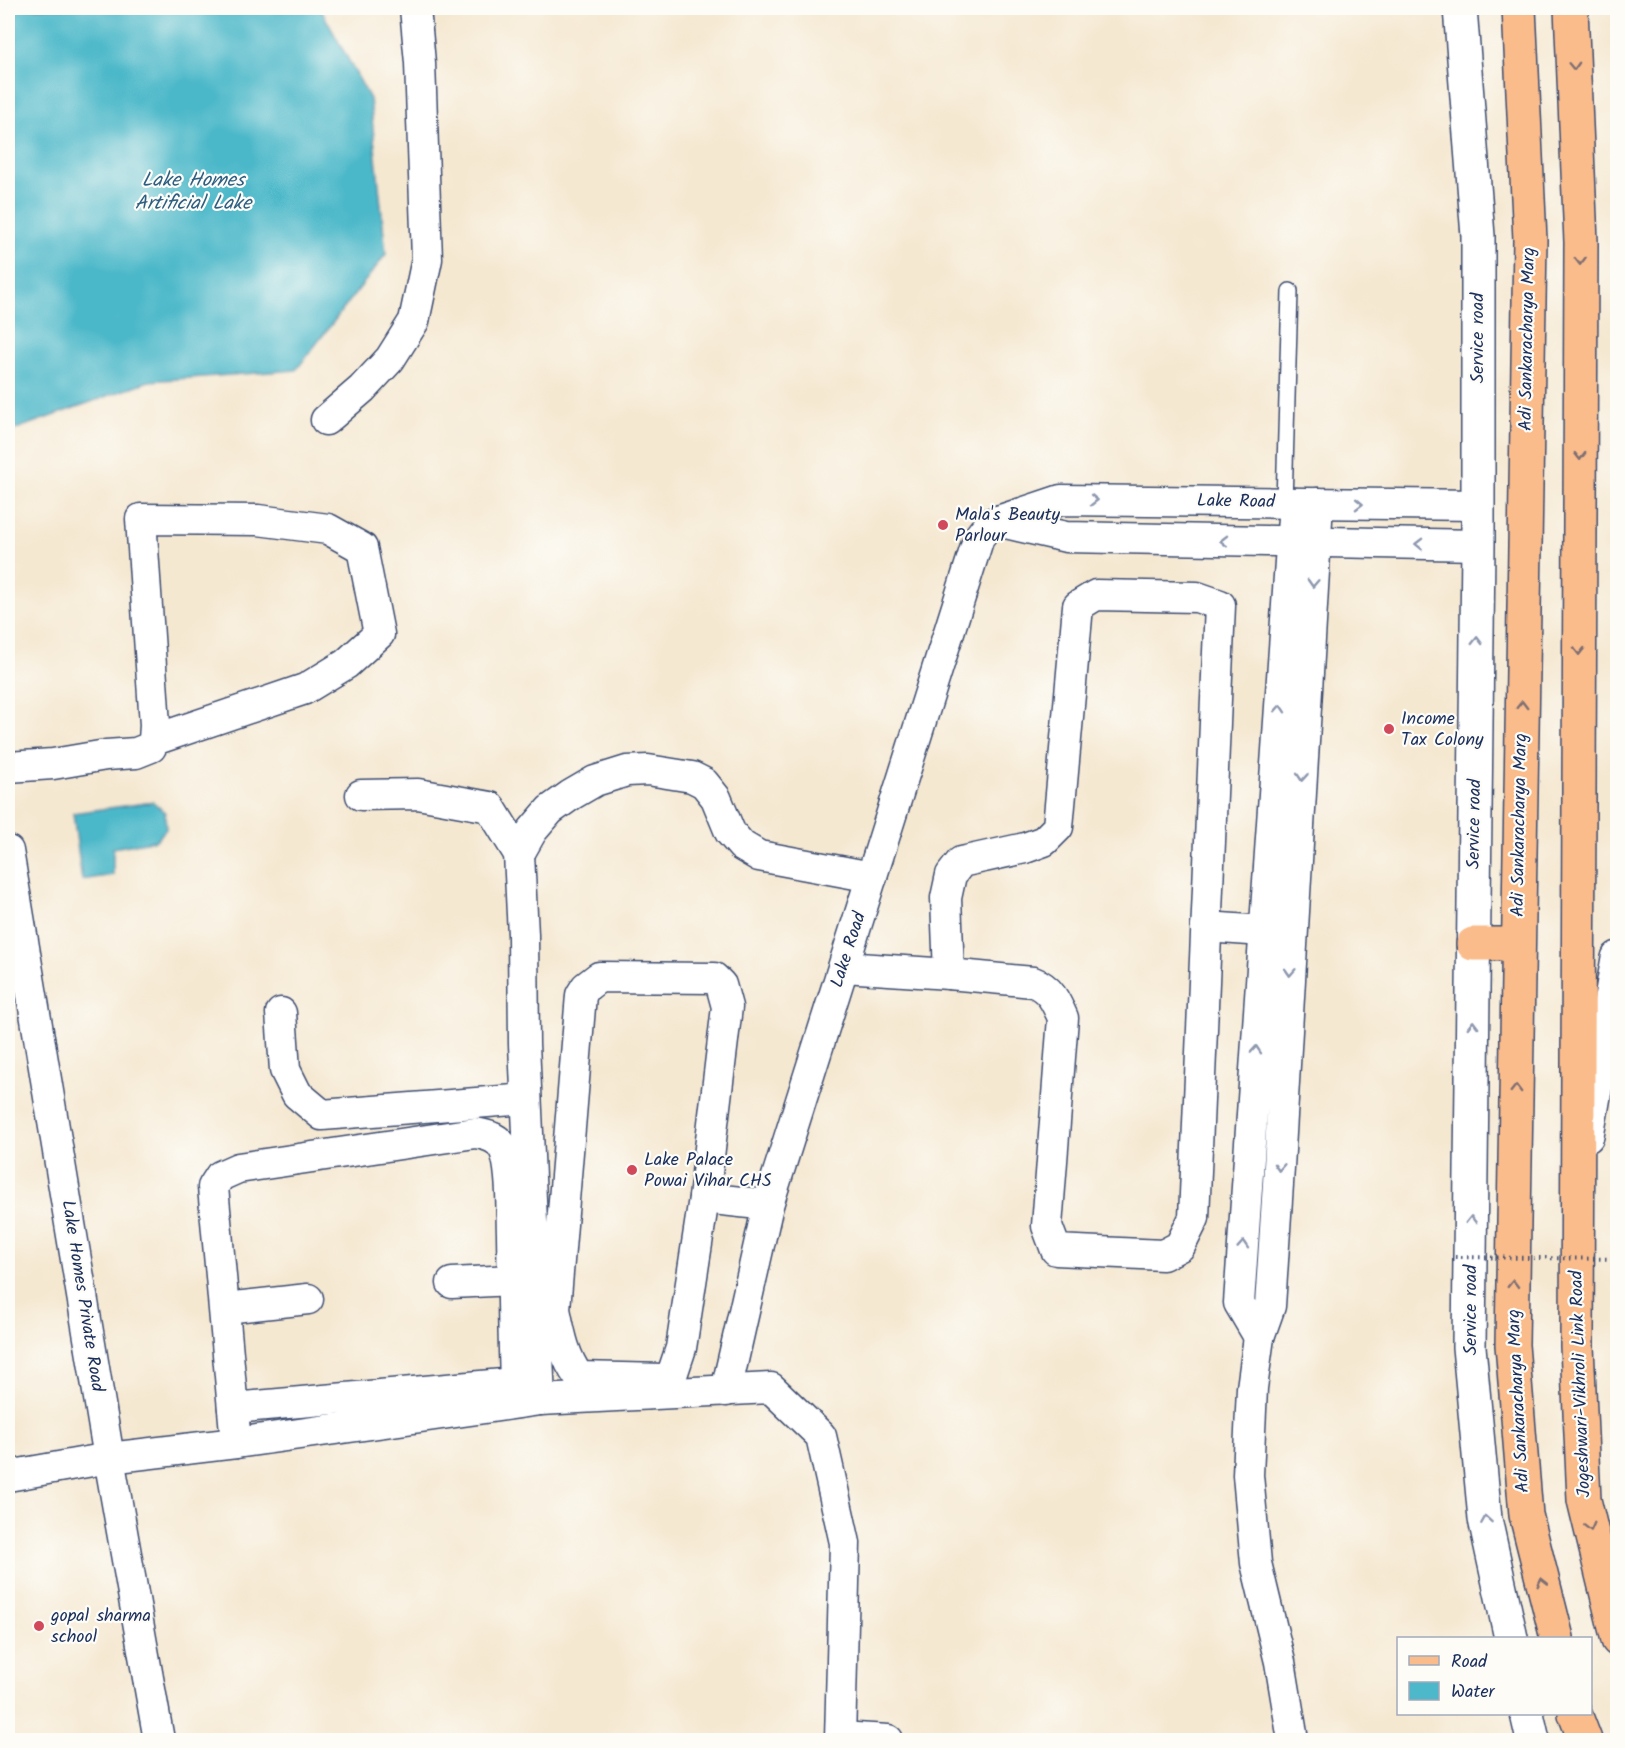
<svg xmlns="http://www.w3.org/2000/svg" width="1625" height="1748" font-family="Kalam,sans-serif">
<rect width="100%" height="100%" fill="#fdfcf7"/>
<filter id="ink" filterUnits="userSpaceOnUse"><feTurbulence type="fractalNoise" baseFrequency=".0167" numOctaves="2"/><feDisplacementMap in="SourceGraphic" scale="12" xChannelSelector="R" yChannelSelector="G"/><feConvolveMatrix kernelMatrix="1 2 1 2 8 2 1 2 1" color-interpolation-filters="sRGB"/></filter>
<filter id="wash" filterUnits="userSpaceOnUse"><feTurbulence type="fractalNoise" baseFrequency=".008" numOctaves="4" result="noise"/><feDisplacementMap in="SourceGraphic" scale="24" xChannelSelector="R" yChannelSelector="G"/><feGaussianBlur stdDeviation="1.35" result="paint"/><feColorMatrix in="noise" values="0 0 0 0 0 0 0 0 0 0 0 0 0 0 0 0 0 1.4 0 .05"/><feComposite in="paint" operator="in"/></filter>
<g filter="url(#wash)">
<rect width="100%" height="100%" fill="#f5e8d1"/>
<!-- water -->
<g fill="#4cb8c9" stroke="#347494" stroke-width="1.5">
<polygon points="8,8 320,8 370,99 386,254 296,370 149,381 8,432"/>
<polygon points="153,802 165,812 166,829 156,840 113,848 113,875 82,880 73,813"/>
</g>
</g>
<g filter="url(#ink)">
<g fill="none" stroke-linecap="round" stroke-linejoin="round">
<!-- service casing -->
<g stroke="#3c4b6f" stroke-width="18">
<polyline id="service" points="1284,503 1290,291"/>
</g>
<!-- minor casing -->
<g stroke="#3c4b6f" stroke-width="33">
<g id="minor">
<polyline points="326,420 362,389 390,359 414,321 427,259 420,63 415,8"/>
<polyline points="1294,503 1239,1303 1259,1337 1270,1306 1278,1184 1318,503"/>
<polyline points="997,521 1066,537 1478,545"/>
<path d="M1096 595 1197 597 1220 605 1194 1218 1180 1246 1163 1255 1056 1250 1047 1226 1063 1018C1056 1002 1050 988 1033 982L949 974 946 898 951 875 961 862 1025 848 1044 841 1058 827 1078 606Z"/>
<polyline points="8,767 53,764 106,755 136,753 151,747 154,740 155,725 141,519 258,520 328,529 362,548 379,634 346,664 305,689 154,740"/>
<polyline points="361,795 418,794 490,807 519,854 523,935 524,1044 540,1400"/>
<polyline points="8,851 109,1458 159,1740"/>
<polyline points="519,854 532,831 550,810 571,795 595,781 627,771 648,770 692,777 704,783 716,798 730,832 742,846 759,856 872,877"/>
<polyline points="1206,927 1264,931"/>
<polyline points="844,967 949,974"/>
<path d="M599 977 714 978 721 985 727 1007 704 1198 681 1348 671 1378 664 1379 579 1377C564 1357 560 1334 555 1309L581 995 586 987Z"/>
<polyline points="281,1013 285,1070 297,1094 322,1115 526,1099"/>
<polyline points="704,1198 768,1205"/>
<polyline points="452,1283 513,1280"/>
<polyline points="225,1308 308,1299"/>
<polyline points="1259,1337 1252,1388 1248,1475 1256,1563 1280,1662 1293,1740"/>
<polyline points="726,1391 768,1205 979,537 989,524 1061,500 1478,505"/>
<polyline points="233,1408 514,1383"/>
<path d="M236 1443 213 1187 220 1176 238 1168 475 1133C488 1135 500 1138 505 1151 513 1172 511 1211 512 1233 513 1290 513 1347 516 1403"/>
<polyline points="8,1476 109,1458 236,1443 540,1400 771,1388 821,1436 845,1543 840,1740"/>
<polyline points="840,1737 888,1740"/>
</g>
</g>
<!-- tertiary casing -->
<g stroke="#3c4b6f" stroke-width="36">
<g id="tertiary">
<polyline points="1460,8 1478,236 1478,545 1469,1347 1485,1519 1511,1638"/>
<polyline points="1587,1136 1618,958"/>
<polyline points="1527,1714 1533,1740"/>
</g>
</g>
<!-- primary casing -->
<g stroke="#3c4b6f" stroke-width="36">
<g id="primary">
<polyline points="1519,8 1530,240 1512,1345 1526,1515 1557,1638"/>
<polyline points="1571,8 1581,242 1577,1346 1584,1500 1618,1640"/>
<polyline points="1473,944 1518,944"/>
<polyline points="1575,1714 1585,1740"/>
</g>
</g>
<!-- service -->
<use href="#service" stroke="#fff" stroke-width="15"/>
<!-- minor -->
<use href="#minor" stroke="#fff" stroke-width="30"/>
<!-- tertiary -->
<use href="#tertiary" stroke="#fff" stroke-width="33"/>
<!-- primary -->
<use href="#primary" stroke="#fabc8b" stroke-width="33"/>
<!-- path-bridge -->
<polyline stroke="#3c4b6f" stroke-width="4" stroke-dasharray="1.5 4.5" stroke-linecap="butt" points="1455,1257 1618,1259"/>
</g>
<!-- one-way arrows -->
<defs><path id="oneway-chevron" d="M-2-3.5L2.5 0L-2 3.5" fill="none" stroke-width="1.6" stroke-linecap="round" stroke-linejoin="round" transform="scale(1.5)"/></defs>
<g stroke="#7f6e72">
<use href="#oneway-chevron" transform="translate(1574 66) rotate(88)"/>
<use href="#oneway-chevron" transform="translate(1580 261) rotate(90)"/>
<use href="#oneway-chevron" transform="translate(1580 456) rotate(90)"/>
<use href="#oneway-chevron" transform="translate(1579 651) rotate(90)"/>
<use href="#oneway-chevron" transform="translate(1522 705) rotate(-89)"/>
<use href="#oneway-chevron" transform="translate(1516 1089) rotate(-89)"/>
<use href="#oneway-chevron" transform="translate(1513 1284) rotate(-89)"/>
<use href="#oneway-chevron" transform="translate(1590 1527) rotate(76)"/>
<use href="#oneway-chevron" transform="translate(1542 1582) rotate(-104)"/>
</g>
<g stroke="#8d97ae">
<use href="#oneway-chevron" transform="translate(1094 500) rotate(1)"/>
<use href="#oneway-chevron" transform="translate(1359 504) rotate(1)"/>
<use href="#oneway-chevron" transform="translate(1224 541) rotate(-179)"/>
<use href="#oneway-chevron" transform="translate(1419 544) rotate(-179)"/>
<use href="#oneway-chevron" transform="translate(1313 583) rotate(93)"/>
<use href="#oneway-chevron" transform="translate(1477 641) rotate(-89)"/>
<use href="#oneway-chevron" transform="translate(1280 709) rotate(-86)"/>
<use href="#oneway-chevron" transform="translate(1302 777) rotate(94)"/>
<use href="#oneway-chevron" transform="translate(1290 972) rotate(93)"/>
<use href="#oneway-chevron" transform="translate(1473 1025) rotate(-89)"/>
<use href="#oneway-chevron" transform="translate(1256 1050) rotate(-86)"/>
<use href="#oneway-chevron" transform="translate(1279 1167) rotate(93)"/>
<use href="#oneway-chevron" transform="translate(1471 1220) rotate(-89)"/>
<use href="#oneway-chevron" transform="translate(1243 1245) rotate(-86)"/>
<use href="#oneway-chevron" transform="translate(1486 1520) rotate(-99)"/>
</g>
</g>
<!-- markers -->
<g fill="#d1495b" stroke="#fdfcf7" stroke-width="2">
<circle cx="943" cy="525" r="6"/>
<circle cx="1389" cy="729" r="6"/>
<circle cx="632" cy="1170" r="6"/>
<circle cx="39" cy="1626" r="6"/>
</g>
<g text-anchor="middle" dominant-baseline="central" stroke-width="4.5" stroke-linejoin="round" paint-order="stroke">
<!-- street labels -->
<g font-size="18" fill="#1b2f5e" stroke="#fdfcf7">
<text transform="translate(1478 338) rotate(-90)">Service road</text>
<text transform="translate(1528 339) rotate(-89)">Adi Sankaracharya Marg</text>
<text transform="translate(1236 502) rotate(1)">Lake Road</text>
<text transform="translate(1475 824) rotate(-89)">Service road</text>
<text transform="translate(1520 825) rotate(-89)">Adi Sankaracharya Marg</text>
<text transform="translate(849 950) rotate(-72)">Lake Road</text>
<text transform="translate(82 1296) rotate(81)">Lake Homes Private Road</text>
<text transform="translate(1471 1310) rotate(-90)">Service road</text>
<text transform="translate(1581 1384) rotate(-92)">Jogeshwari-Vikhroli Link Road</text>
<text transform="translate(1519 1401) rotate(-93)">Adi Sankaracharya Marg</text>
</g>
<!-- poi labels -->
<g font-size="18" fill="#1b2f5e" stroke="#fdfcf7" text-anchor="start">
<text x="955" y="515">Mala's Beauty<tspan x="955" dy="21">Parlour</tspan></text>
<text x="1401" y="719">Income<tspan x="1401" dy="21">Tax Colony</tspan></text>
<text x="644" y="1160">Lake Palace<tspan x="644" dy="21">Powai Vihar CHS</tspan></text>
<text x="51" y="1616">gopal sharma<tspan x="51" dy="21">school</tspan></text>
</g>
<!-- water labels -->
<g font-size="20" font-style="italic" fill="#2c5f83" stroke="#fdfcf7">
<text x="193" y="181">Lake Homes<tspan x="193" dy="23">Artificial Lake</tspan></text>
</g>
</g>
<!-- margin -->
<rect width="1625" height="1748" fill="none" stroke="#fdfcf7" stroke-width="30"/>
<!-- legend -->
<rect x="1397" y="1637" width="195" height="78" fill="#fdfcf7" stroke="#a3aaba" stroke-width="1.5"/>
<rect x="1409" y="1656" width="30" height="9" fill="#fabc8b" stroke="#a3aaba" stroke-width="1.5"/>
<text x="1451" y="1667" font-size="18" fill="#1b2f5e">Road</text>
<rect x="1409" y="1682" width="30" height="18" fill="#4cb8c9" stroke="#a3aaba" stroke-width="1.5"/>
<text x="1451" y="1697" font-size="18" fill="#1b2f5e">Water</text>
</svg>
